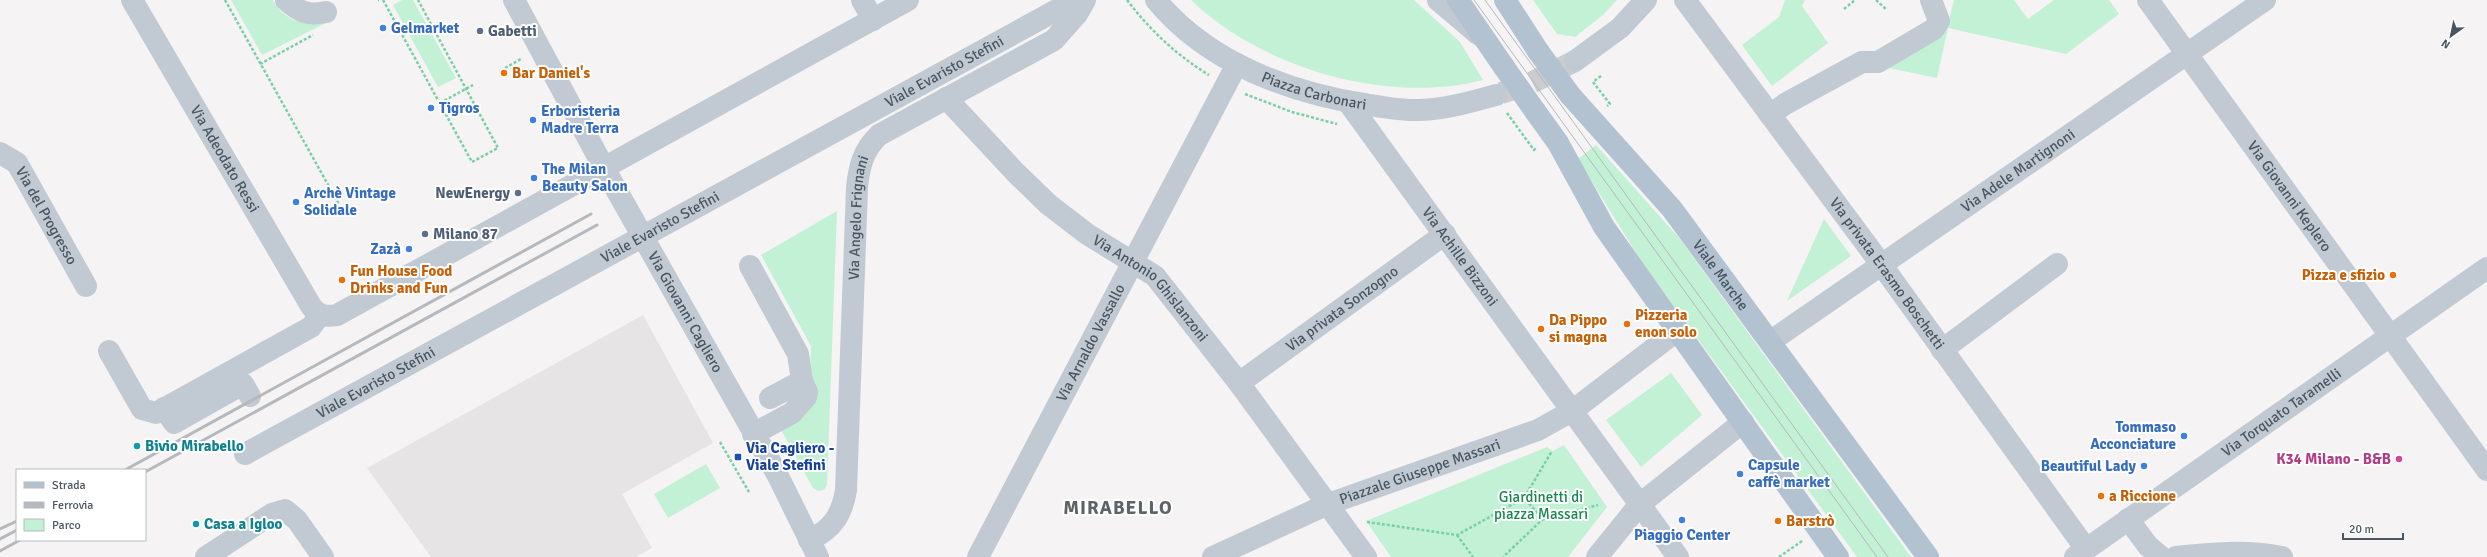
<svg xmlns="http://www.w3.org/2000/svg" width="2487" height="557" font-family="Signika,sans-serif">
<rect width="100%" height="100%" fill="#f5f3f3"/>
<!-- education -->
<polygon fill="#e6e4e5" points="643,315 713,443 622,494 652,548 636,557 431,557 367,468"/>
<!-- green -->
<g fill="#c3f1d5">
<path d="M231 0H273C285 22 305 26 328 22L262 55Z"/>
<polygon points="402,0 413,0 456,78 438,87 393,5"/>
<path d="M1191 0H1414L1460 42 1483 80C1388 105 1261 68 1191 0Z"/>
<polygon points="1533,0 1617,0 1603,15 1575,37 1557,34"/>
<polygon points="1785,0 1805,0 1802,6 1828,43 1772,86 1742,45 1779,17"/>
<polygon points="1954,0 2014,0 2028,19 2054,0 2109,0 2119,14 2066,54 1948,28 1937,78 1879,66 1947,28"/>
<polygon points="1596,145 1680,239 1911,557 1857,557 1641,261 1578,159"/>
<polygon points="837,211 827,485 824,490 818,491 813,488 780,428 810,374 811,346 761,255"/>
<polygon points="1824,219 1851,256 1787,301"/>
<polygon points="1671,373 1702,415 1641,467 1606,420"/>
<polygon points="1564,445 1607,507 1568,557 1391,557 1366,521 1547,447 1553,451"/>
<polygon points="706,464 720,488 668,518 654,494"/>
</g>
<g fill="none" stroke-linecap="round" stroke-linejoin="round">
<!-- minor-tunnel -->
<polyline stroke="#caccce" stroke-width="22" stroke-dasharray="22 11" stroke-linecap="butt" points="1501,93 1529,84 1575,61"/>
<!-- path -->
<g stroke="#7ad0a6" stroke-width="2.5" stroke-dasharray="3 2" stroke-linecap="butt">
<polyline points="225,0 341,208 347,214"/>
<polyline points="378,0 379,0"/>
<polyline points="383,0 472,162 498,148 418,0"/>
<path d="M1127 0C1150 30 1176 55 1209 75"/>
<polyline points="1876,0 1887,10"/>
<polyline points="1844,9 1855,0"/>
<polyline points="260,64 313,35"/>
<polyline points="505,68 521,59"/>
<polyline points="1601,76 1593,82 1610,104 1607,106"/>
<polyline points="1245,94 1292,112 1337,124"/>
<polyline points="440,103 473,85"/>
<polyline points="1507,113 1534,150 1536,148"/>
<polyline points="720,442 749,492"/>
<polyline points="1524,498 1552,451"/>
<polyline points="1543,519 1598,505"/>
<polyline points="1367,522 1457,535 1524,498 1543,519 1503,557"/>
<polyline points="1457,535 1473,557"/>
<polyline points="1779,557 1802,541"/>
</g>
<!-- minor -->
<g stroke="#c1cad2" stroke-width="22">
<path id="s1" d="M132 0 311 306C318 316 326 317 337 315L908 0"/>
<path d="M286 0C299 12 308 16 326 12"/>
<path id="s2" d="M514 0 604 168 777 474 818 557"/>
<polyline points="862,0 873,20"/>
<path id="s3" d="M1156 0C1208 63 1290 93 1369 105 1385 107 1403 111 1420 110 1446 109 1471 102 1496 95"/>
<polyline points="1438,0 1478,34"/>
<path id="s4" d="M1685 0 1881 264 2086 549"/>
<path id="s5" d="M2148 0 2487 470"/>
<polyline points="1575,61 1620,28 1646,0"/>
<path id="s6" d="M946 98 1016 173 1048 204 1087 234 1155 276 1239 383 1366 557"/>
<path id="s7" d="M1348 102 1678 557"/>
<polyline points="1770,115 1785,104 1862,62 1878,62 1934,29 1939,21 1931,0"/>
<path id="s8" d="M0 153 17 163 86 286"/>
<polyline points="750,266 798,354 802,381 807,392 806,397 792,413 753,434"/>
<path id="s9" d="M1771 341 2265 0"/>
<polyline points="1942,350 2057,264"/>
<polyline points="109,351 142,409 156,413 311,327 320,315"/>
<path id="s10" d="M1239 383 1445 234"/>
<polyline points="770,398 802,381"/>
<polyline points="164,408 174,423 243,384 250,396"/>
<path id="s11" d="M245 454 1075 0"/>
<polyline points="2128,519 2148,546 2161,557"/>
<path id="s12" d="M809 540C832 530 842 515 846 490L857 188C859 167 863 150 879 135L1054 40 1077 14 1085 0"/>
<polyline points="206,557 272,514 285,510 297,520 323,557"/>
<path id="s13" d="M978 557 1237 64"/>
<path id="s14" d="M1213 557 1328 504 1538 430 1572 411 1678 330"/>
<polyline points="1597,557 1640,504 1743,422"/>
<path id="s15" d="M2075 557 2487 268"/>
<path d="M2176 557C2211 553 2246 550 2282 557"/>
</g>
<!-- major -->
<g stroke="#b3c2d1" stroke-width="22">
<polyline points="1458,0 1504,67"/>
<polyline points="1505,0 1538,51"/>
<path id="s16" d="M1570 95 1672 209 1928 557"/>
<polyline points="1535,111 1558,143 1604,227 1838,557"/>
</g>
<!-- tram -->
<g stroke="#b5b8bd" stroke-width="1">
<polyline points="1474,0 1877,557"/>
<polyline points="1485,0 1888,557"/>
</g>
<!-- rail -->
<g stroke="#b5b8bd" stroke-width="3">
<polyline points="125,470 591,214"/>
<polyline points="145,472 597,225"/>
<polyline points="0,529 17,521"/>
<polyline points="0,539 17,530"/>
<polyline points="0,551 20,540"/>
</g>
<!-- major-bridge -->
<g stroke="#b3c2d1" stroke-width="22">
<polyline points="1538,51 1570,95"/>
<polyline points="1504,67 1535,111"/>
</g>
</g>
<!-- markers -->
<g fill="#3f7fe0" stroke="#fff" stroke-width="1.5">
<circle cx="383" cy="28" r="4"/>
<circle cx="431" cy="108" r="4"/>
<circle cx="533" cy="120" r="4"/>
<circle cx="534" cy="178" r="4"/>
<circle cx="296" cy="202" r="4"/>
<circle cx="409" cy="249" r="4"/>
<circle cx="2184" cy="436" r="4"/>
<circle cx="2144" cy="466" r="4"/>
<circle cx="1740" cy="474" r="4"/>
<circle cx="1682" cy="520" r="4"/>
</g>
<g fill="#5c6f8a" stroke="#fff" stroke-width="1.5">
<circle cx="480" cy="31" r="4"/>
<circle cx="518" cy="193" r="4"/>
<circle cx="425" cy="234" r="4"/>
</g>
<g fill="#e8710a" stroke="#fff" stroke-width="1.5">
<circle cx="504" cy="73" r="4"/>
<circle cx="2393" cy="275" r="4"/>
<circle cx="342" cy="280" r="4"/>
<circle cx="1627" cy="324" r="4"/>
<circle cx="1541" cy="329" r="4"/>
<circle cx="2101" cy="496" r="4"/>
<circle cx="1778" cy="521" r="4"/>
</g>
<g fill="#0f9aa8" stroke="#fff" stroke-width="1.5">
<circle cx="137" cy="446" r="4"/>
<circle cx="196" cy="524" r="4"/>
</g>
<rect fill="#1a4fb4" stroke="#fff" stroke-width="1.5" x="734" y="453" width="8" height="8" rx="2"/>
<circle fill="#d1479c" stroke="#fff" stroke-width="1.5" cx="2399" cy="459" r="4"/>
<g text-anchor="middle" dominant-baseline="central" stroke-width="4" stroke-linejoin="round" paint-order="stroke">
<!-- shop labels -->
<g font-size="15" font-weight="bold" fill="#366cbe" stroke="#fff" text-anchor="start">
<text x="391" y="28">Gelmarket</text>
<text x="439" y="108">Tigros</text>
<text x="541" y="111">Erboristeria<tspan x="541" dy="17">Madre Terra</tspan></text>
<text x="542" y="169">The Milan<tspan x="542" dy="17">Beauty Salon</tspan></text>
<text x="304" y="193">Archè Vintage<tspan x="304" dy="17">Solidale</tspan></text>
<text x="401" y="249" text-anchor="end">Zazà</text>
<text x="2176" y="427" text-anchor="end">Tommaso<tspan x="2176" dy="17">Acconciature</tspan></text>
<text x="1748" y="465">Capsule<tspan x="1748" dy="17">caffè market</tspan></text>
<text x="2136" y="466" text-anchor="end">Beautiful Lady</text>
<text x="1682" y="535" text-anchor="middle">Piaggio Center</text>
</g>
<!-- service labels -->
<g font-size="15" font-weight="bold" fill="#4e5e75" stroke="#fff" text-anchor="start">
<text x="488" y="31">Gabetti</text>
<text x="510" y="193" text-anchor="end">NewEnergy</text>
<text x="433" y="234">Milano 87</text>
</g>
<!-- street labels -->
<g font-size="15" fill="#4a5661" stroke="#fff">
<text stroke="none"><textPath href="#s11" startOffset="797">Viale Evaristo Stefini</textPath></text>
<text stroke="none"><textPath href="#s3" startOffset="186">Piazza Carbonari</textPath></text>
<text stroke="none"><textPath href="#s1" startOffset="184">Via Adeodato Ressi</textPath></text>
<text stroke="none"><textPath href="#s9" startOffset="300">Via Adele Martignoni</textPath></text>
<text stroke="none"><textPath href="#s5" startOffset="242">Via Giovanni Keplero</textPath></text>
<text stroke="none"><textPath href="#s8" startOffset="80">Via del Progresso</textPath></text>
<text stroke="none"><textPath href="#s12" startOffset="338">Via Angelo Frignani</textPath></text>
<text stroke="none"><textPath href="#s11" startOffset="473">Viale Evaristo Stefini</textPath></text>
<text stroke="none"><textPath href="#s7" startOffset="191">Via Achille Bizzoni</textPath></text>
<text stroke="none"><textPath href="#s4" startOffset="340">Via privata Erasmo Boschetti</textPath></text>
<text stroke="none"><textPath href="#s16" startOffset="235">Viale Marche</textPath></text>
<text stroke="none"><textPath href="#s6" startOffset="281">Via Antonio Ghislanzoni</textPath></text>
<text stroke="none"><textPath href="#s10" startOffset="127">Via privata Sonzogno</textPath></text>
<text stroke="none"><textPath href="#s2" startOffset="356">Via Giovanni Cagliero</textPath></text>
<text stroke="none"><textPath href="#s13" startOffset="242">Via Arnaldo Vassallo</textPath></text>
<text stroke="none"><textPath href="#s11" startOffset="149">Viale Evaristo Stefini</textPath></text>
<text stroke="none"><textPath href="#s15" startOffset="252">Via Torquato Taramelli</textPath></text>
<text stroke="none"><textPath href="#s14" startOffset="224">Piazzale Giuseppe Massari</textPath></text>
</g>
<!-- food labels -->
<g font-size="15" font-weight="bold" fill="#c56008" stroke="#fff" text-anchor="start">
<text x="512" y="73">Bar Daniel's</text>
<text x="350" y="271">Fun House Food<tspan x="350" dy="17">Drinks and Fun</tspan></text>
<text x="2385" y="275" text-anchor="end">Pizza e sfizio</text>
<text x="1635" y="315">Pizzeria<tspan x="1635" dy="17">enon solo</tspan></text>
<text x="1549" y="320">Da Pippo<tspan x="1549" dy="17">si magna</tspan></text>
<text x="2109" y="496">a Riccione</text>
<text x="1786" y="521">Barstrò</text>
</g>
<!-- culture labels -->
<g font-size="15" font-weight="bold" fill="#0d838f" stroke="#fff" text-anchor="start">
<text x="145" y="446">Bivio Mirabello</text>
<text x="204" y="524">Casa a Igloo</text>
</g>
<!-- transit labels -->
<g font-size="15" font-weight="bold" fill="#164399" stroke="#fff" text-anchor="start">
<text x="746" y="448">Via Cagliero -<tspan x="746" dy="17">Viale Stefini</tspan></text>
</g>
<!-- hotel labels -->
<g font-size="15" font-weight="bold" fill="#b23c85" stroke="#fff" text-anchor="end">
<text x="2391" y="459">K34 Milano - B&amp;B</text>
</g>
<!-- park labels -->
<g font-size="15" fill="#17864f" stroke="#fff">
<text x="1541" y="497">Giardinetti di<tspan x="1541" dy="17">piazza Massari</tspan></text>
</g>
<!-- district labels -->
<g font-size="19" font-weight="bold" letter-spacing="1" fill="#5f6368" stroke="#fff">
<text x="1118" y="508">MIRABELLO</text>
</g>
</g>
<!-- legend -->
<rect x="16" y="469" width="130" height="72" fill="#ffffff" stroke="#b7bbc0"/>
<rect x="24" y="482" width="20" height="6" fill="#b3c2d1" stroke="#b7bbc0"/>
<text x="52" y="489" font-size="12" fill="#4a5661">Strada</text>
<rect x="24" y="502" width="20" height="6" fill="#b5b8bd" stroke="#b7bbc0"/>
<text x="52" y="509" font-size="12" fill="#4a5661">Ferrovia</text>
<rect x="24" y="519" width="20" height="12" fill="#c3f1d5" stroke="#b7bbc0"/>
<text x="52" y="529" font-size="12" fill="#4a5661">Parco</text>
<!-- north arrow -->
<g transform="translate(2451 36) rotate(213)" stroke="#ffffff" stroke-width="3" paint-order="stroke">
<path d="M0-3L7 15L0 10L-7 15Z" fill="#4a5661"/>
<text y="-6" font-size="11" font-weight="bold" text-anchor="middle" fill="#4a5661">N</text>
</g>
<!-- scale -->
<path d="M2343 533v6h60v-6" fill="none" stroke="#4a5661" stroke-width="2"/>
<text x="2349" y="533" font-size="12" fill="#4a5661" stroke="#ffffff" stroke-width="3" paint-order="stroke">20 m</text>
</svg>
